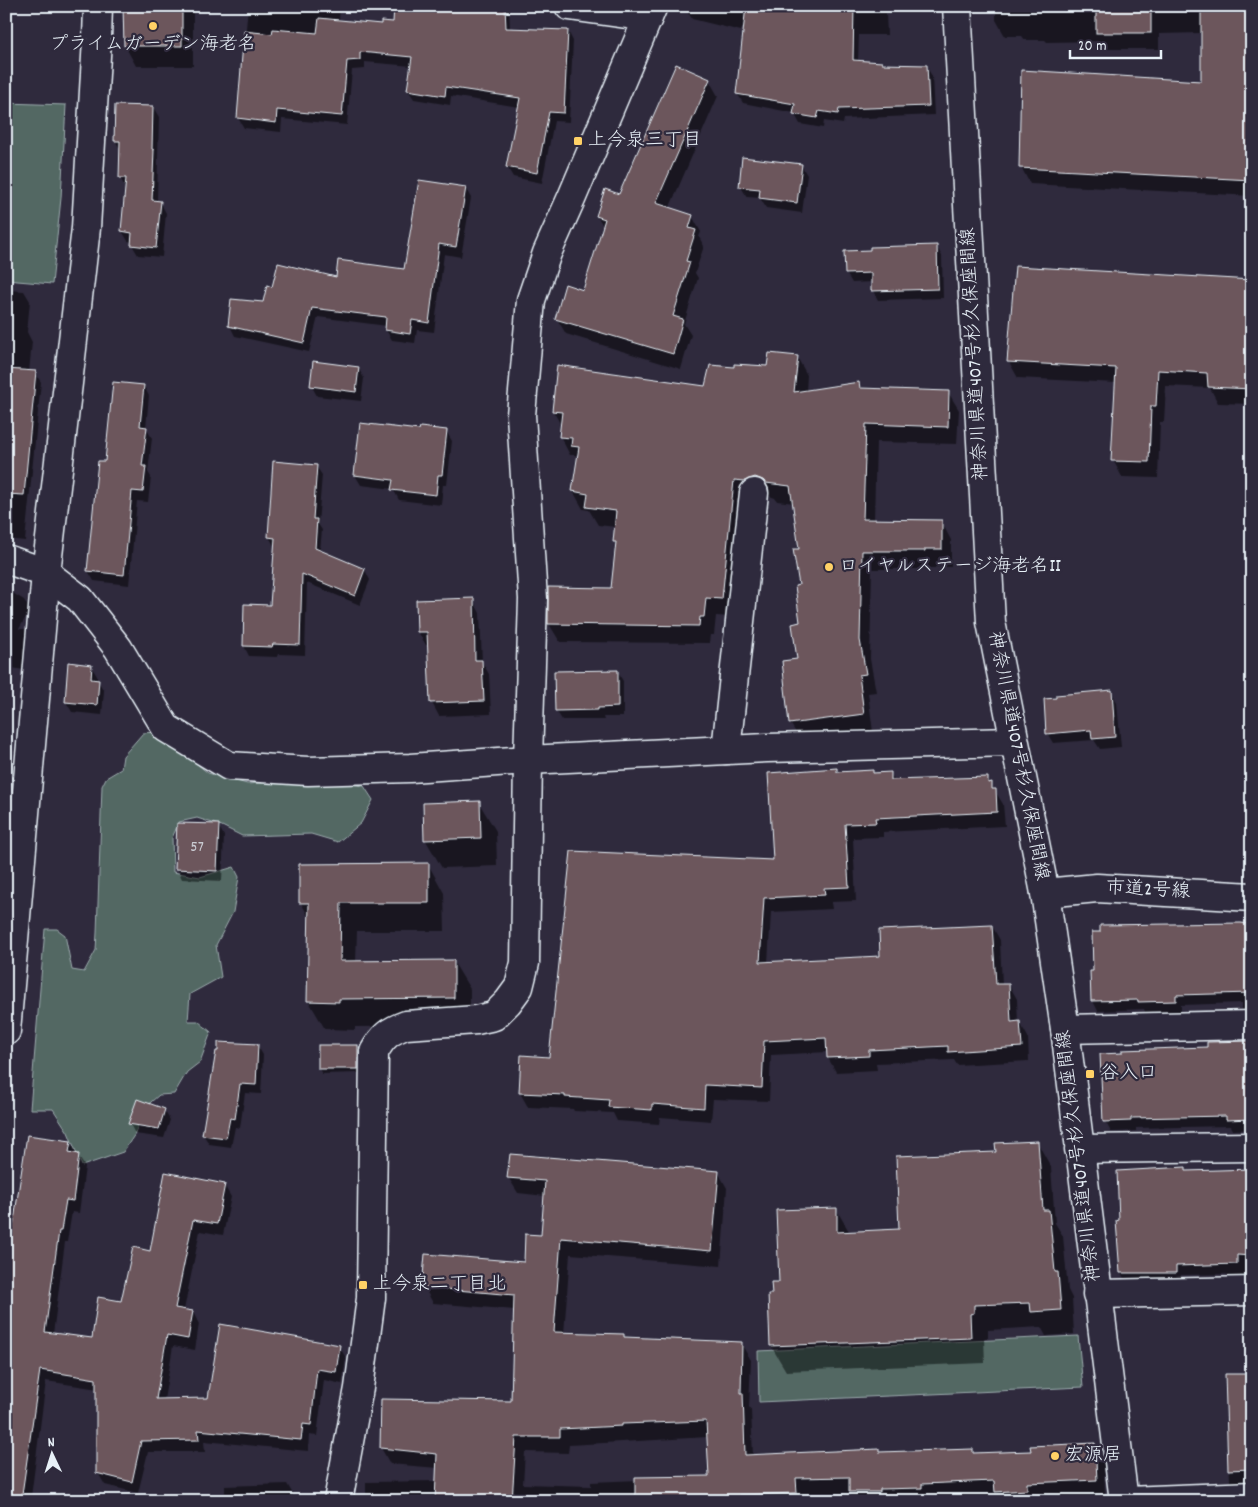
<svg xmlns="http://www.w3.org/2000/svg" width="1258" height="1507" font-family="Dekko,'Klee One',sans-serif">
<rect width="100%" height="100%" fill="#2f2a3d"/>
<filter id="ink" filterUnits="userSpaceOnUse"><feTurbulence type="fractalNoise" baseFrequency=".02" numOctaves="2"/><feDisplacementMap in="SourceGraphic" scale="10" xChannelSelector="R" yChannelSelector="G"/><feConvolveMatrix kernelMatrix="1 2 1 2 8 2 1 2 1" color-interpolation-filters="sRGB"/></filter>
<g filter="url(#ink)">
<!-- green -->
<g fill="#526864" stroke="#9dacae">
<polygon points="6,103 66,105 61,198 52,284 6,280"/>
<polygon points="154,732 171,743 208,773 247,784 286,781 326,781 364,786 373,800 361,823 338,842 311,834 242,836 222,826 197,818 179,822 172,838 173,872 200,877 234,867 239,877 233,912 216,945 221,977 190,994 188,1021 198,1021 211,1032 200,1062 187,1072 174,1094 159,1095 144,1108 135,1134 123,1152 82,1166 68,1132 53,1109 30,1109 45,929 57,929 65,935 72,970 84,972 96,950 97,933 102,786 106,778 121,769 123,756 143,733"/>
<polygon points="1078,1336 1083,1387 759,1402 758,1351"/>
</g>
<!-- shadow -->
<g fill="#0007" fill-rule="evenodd">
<polygon points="125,6 199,6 199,10 193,10 193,66 136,66 125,46"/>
<polygon points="248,6 340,6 339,21 382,25 394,23 395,6 509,6 510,29 568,31 573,41 569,122 554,121 542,183 513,177 507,167 519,107 451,96 450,105 414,99 408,90 412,66 365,62 365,69 352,70 347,125 282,119 281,132 244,128 238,118"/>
<polygon points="687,6 919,6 919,13 886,13 887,35 859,35 858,62 882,63 883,65 926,66 932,76 934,115 844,119 843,124 824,121 823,128 800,124 794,113 743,103 737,93 745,22 741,31 692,19 686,9"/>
<polygon points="996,6 1252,6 1252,196 1030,184 1021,167 1203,82 1202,33 1159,34 1159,49 1107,49 1102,41 1047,42 1045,40 1025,40 1022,36 1005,36 996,20"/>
<polygon points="709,80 718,96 669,209 692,216 701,232 699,237 704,246 695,273 698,278 684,324 691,335 681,369 566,334 557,319 584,291 604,227 597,216 620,196"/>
<polygon points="153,107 159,117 157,202 160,202 166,213 162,257 138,255 132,245 132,242 128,241 122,231 126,189 120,178 121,151 115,140"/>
<polygon points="801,165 807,175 802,213 766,208 760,198 747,197 741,187"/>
<polygon points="466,189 471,198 461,257 444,254 434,332 417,330 415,343 392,340 386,330 387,326 318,317 309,352 235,336 230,326 264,303 273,288 405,270"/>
<polygon points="936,246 942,256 943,298 878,300 873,291 872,282 852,283 846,273"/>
<polygon points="1252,281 1252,404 1218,403 1210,388 1166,386 1164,422 1160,422 1158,478 1122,477 1113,460 1116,383 1018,378 1009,362"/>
<polygon points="6,290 24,291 30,301 27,332 32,342 29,372 35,373 41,382 25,541 6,539"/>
<polygon points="797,357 807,375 806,392 859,384 862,389 948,392 959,410 957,444 876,442 874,521 941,521 951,540 951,567 935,567 935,569 872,569 870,659 876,692 868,693 873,732 801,741 790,723 799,660 801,623 801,550 794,503 777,501 775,498 766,495 732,617 716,616 714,635 710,635 709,643 560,642 549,624 613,589 617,546 614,541 616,527 598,525 589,510 583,509 573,491 579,457 578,455 570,455 560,436 561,425 553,411 706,387 735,369 768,368"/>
<polygon points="358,368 364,378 361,401 317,396 311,385"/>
<polygon points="144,386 149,396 146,428 152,438 148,472 151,477 148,502 137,501 129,585 94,581 88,571 106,463"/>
<polygon points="420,431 446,431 452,441 447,485 443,485 441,505 399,500 393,489 361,485 355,475"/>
<polygon points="316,466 322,475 318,524 322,530 320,551 365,570 370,580 360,605 307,583 305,655 278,654 277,657 249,656 244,646 245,605 271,606 275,547 269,537"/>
<polygon points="6,589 24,600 30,610 19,629 25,629 27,634 24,670 6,667"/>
<polygon points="473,600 480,613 482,662 489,674 491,714 439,716 432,703 429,645 426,645 418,632"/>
<polygon points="91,666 97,676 97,681 98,681 104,691 102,715 72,712 66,702"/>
<polygon points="617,671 623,681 623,717 603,717 604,720 562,720 556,710"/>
<polygon points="1111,692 1117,702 1121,747 1100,749 1094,740 1053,743 1047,733"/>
<polygon points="837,770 839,774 872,771 874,774 890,773 895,781 987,778 1003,804 1005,826 883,832 883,837 853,838 856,901 831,902 832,909 771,912 768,963 881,957 992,926 1000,940 1002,985 1009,985 1017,999 1018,1023 1020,1023 1028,1037 1029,1061 957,1065 954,1060 876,1063 877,1070 836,1072 828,1058 828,1052 771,1055 769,1101 713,1099 711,1121 660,1117 659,1124 617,1121 613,1113 574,1111 573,1109 528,1107 520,1093 551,1058 774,862"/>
<polygon points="479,803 496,831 497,866 442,868 425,839"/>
<polygon points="218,825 224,836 222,881 182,879 177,868"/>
<polygon points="428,864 444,893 445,931 357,931 356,962 453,961 470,989 470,1026 355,1027 355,1030 325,1029 308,1000 310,919 301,903"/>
<polygon points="1249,925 1252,930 1252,1020 1248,1020 1242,1009 1242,1003 1181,1005 1181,1011 1145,1012 1144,1009 1098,1011 1093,1001"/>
<polygon points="1252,1042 1252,1129 1233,1130 1231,1126 1136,1128 1136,1131 1111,1132 1105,1121 1208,1048"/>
<polygon points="257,1045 263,1055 261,1094 245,1093 240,1128 235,1127 231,1147 209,1144 203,1134"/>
<polygon points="319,1046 357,1046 360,1051 360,1073 322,1074 319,1069"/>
<polygon points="164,1110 170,1120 164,1138 135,1134 130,1124"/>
<polygon points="70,1142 85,1167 79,1213 72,1212 67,1242 65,1242 53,1334 93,1339 122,1302 150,1252 224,1185 231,1197 223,1235 200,1231 184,1310 193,1312 199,1324 195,1350 173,1346 164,1400 209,1399 339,1346 346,1358 342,1384 324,1380 317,1436 309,1435 308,1451 204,1441 205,1452 148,1452 138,1493 105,1485 98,1473 98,1389 46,1381 31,1497 40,1499 42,1501 6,1501 6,1293"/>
<polygon points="1037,1142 1051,1167 1055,1223 1063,1236 1068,1290 1072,1298 1074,1334 1046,1336 1041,1327 988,1330 988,1338 984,1338 985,1363 786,1371 771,1346 769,1295 774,1295 780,1283 836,1209 850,1233 900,1230 997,1154"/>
<polygon points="1185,1168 1188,1172 1252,1171 1252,1283 1232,1283 1227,1274 1181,1275 1181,1282 1127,1283 1121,1273 1117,1222"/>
<path d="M718 1172 727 1188 721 1266 570 1254 564 1334 624 1335 625 1338 741 1344 751 1360 749 1407 751 1410 753 1456 972 1450 975 1454 1032 1452 1095 1444 1104 1460 1105 1496 1036 1499V1501H996V1497L931 1501H851V1493L805 1494V1501H368L366 1498V1482L437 1481 438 1468 390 1464 381 1448 512 1402 515 1310 433 1303 424 1287 525 1264 542 1236 545 1196 518 1193 508 1177ZM708 1437 710 1477 591 1482V1486L523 1484 525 1452 568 1453 569 1445Z"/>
<polygon points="1252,1375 1252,1490 1235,1491 1230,1481 1226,1376"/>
<polygon points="287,1484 293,1494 293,1501 225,1501 225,1486"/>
</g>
<!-- building -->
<g fill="#6c565b" stroke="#e8f1f8">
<polygon points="123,6 182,6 182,46 124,46"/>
<polygon points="394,6 505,6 506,28 568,30 564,113 549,112 537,173 506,167 520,98 446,87 445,96 407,90 412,57 360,52 360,60 347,61 342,116 277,110 276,123 237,118 244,31 272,34 273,29 317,33 319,18 381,24 381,21 393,22"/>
<polygon points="746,6 854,6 853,60 882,62 882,64 927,65 929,106 839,109 838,114 819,111 817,118 793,114 795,104 736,94"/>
<rect x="1096" y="6" width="55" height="27"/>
<polygon points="1201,6 1252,6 1252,180 1019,168 1021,70 1201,81"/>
<polygon points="676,64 710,79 656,203 693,215 689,228 696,230 686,261 690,262 673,316 683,319 673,354 555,319 565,284 583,290 605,219 596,216 605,189 619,194"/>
<polygon points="115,105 153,106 152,149 154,150 152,200 161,201 156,248 131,245 132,233 121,231 126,178 119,178 120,141 114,141"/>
<polygon points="742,157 802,164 797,203 759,198 760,189 739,187"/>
<polygon points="419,180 466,187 456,247 439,244 429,323 412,320 410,334 385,330 386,317 312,308 304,343 228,326 231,299 263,302 267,285 272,287 278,263 336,277 338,260 404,269"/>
<polygon points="937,245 938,289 871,291 871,273 845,274 844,251 870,250 870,247"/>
<polygon points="1015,266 1252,280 1252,389 1208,387 1207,373 1158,370 1156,406 1151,406 1149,462 1111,461 1116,368 1007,362"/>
<polygon points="769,353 798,356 794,392 859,382 860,388 949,391 948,427 866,424 863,519 942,520 942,549 925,549 925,551 862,551 860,640 866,674 859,675 864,714 789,724 782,661 797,659 792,624 800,622 795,586 799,585 793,549 799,549 790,486 766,483 763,480 755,477 745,481 734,480 722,599 706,598 704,617 700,617 699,626 548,624 548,587 611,588 616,542 613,542 616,511 586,507 588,494 572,491 579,447 571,446 572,438 559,437 562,412 552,411 557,365 705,386 710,365 734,367 734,364 767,366"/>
<polygon points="313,361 359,367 356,392 310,386"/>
<polygon points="6,369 36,371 24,495 6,494"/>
<polygon points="113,382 144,385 140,426 147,427 142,466 146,466 143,492 132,491 124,575 87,571 98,461 105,461"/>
<polygon points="360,423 419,430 420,427 447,430 442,475 438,475 436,495 391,490 393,480 354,475"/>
<polygon points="273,461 317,465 313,519 317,519 315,548 365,569 355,596 302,574 300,645 273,644 272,647 243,646 244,604 270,605 275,538 268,537"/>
<polygon points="474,598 475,660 482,660 484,701 430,703 427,632 417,632 416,600"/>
<polygon points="68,662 92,665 91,679 99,680 97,705 65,702"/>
<polygon points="618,670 618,707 598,708 598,710 555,711 554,671"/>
<polygon points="1112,690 1115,737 1092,739 1091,730 1046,734 1044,699 1056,698 1056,695"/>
<polygon points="837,768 837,772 873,770 873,773 891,772 891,780 988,777 988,783 992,782 992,789 996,789 997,812 875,818 876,823 845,824 849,887 824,888 825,895 764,898 760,962 880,956 879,930 992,925 996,984 1009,984 1011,1022 1020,1021 1022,1047 948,1052 948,1046 869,1050 869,1056 827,1058 826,1038 764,1041 762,1088 705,1085 704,1108 652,1104 652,1110 608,1107 609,1100 565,1097 565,1095 519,1093 521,1055 549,1057 571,851 773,860 768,773"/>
<polygon points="480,801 481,838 424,840 423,803"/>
<polygon points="177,823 219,824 217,871 175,869"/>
<polygon points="429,863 429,903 341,903 340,961 454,960 454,998 339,999 339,1002 307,1001 309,903 299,903 299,864"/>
<polygon points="1241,923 1249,924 1250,943 1252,943 1252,993 1176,995 1176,1001 1138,1002 1138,1000 1091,1001 1090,971 1093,971 1092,932 1100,932 1100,925"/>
<polygon points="1252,1041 1252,1119 1226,1120 1226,1116 1131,1118 1131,1121 1103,1122 1100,1054 1122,1053 1122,1050 1207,1047 1207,1042"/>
<polygon points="218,1042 258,1044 256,1085 240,1084 235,1119 230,1118 226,1138 202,1135 216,1051 218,1051"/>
<rect x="318" y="1045" width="40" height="24"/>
<polygon points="137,1099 165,1109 159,1129 128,1124"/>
<polygon points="27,1135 71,1141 69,1152 79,1154 73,1201 66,1200 61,1231 59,1231 45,1332 92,1338 98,1297 121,1301 133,1247 150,1251 165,1172 225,1184 217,1224 193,1220 175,1308 193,1311 188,1339 167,1335 156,1399 208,1398 220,1324 340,1345 336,1372 317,1369 311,1425 303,1424 301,1440 198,1430 199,1440 141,1441 132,1482 96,1473 96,1379 40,1370 21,1501 6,1500 6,1273"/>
<polygon points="1038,1141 1043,1210 1049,1210 1055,1272 1058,1272 1061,1310 1031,1312 1030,1303 974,1305 974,1313 970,1314 971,1338 770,1346 768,1294 772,1294 771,1282 779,1282 776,1210 837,1208 837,1232 899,1229 896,1156 996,1152 995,1143"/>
<polygon points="510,1154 719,1171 712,1251 561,1238 554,1332 624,1334 624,1337 742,1342 741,1393 743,1393 745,1455 879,1449 879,1452 973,1449 973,1453 1031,1451 1030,1446 1095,1443 1097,1480 1027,1483 1027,1490 995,1492 994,1481 922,1484 922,1488 880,1489 880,1492 849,1492 849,1477 796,1478 797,1493 739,1495 739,1501 635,1501 635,1477 709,1476 706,1421 622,1424 622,1426 560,1429 560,1437 516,1437 512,1501 435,1501 437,1454 380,1448 381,1399 511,1401 514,1295 422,1287 425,1254 524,1262 525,1234 541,1235 545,1181 507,1178"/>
<polygon points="1186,1167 1186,1171 1252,1169 1252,1256 1237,1255 1237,1264 1176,1266 1176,1273 1120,1273 1116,1221 1119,1220 1117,1171"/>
<polygon points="1225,1374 1252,1374 1252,1469 1228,1470"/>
</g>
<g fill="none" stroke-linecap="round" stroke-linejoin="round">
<!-- minor casing -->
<g stroke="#e8f1f8" stroke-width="31">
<g id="minor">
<polyline points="569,6 648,17"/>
<polyline points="6,559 46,573 80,599 118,648 166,728 229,766 308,771 410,768 528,760 767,748 1014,742"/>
<polyline points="726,750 754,493"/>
<polyline points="1045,893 1097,888 1252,897"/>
<polyline points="1065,1029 1252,1025"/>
<polyline points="6,1031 46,573 86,228 97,39 98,6"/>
<polyline points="1079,1149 1252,1147"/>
<polyline points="1097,1294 1252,1291"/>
<path d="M338 1501 359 1388 371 1298 374 1052C383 1036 389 1031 406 1025L476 1020 494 1016 508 1002 519 987 525 963 528 760 533 599 521 415 531 300 547 253 572 197 653 6"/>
<polyline points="1127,1501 1252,1496"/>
</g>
</g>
<!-- major casing -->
<g stroke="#e8f1f8" stroke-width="31">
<polyline id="major" points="957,6 991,622 1045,893 1065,1029 1124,1501"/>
</g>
<!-- minor -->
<use href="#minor" stroke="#2f2a3d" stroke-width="28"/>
<!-- major -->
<use href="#major" stroke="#2f2a3d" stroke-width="28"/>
</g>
</g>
<!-- markers -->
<g fill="#ffd166" stroke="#2f2a3d" stroke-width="2">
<circle cx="153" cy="26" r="5"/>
<rect x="573" y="136" width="10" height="10" rx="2.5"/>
<circle cx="829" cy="567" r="5"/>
<rect x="1085" y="1069" width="10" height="10" rx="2.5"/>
<rect x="358" y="1280" width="10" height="10" rx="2.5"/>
<circle cx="1055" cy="1456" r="5"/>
</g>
<g text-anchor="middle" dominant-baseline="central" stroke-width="4.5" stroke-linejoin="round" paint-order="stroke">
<!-- number labels -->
<g font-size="16" fill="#c9cad1">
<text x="197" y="847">57</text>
</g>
<!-- poi labels -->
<g font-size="19" fill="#e8f1f8" stroke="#2f2a3d" text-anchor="start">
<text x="153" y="45" text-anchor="middle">プライムガーデン海老名</text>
<text x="588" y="141">上今泉三丁目</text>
<text x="839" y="567">ロイヤルステージ海老名II</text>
<text x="1100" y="1074">谷入口</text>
<text x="373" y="1285">上今泉二丁目北</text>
<text x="1065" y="1456">宏源居</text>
</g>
<!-- street labels -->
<g font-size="19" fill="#e8f1f8" stroke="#2f2a3d">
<text transform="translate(976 354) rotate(-93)">神奈川県道407号杉久保座間線</text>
<text transform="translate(1017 756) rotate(79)">神奈川県道407号杉久保座間線</text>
<text transform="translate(1148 891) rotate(3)">市道2号線</text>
<text transform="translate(1080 1156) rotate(-97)">神奈川県道407号杉久保座間線</text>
</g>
</g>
<!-- margin -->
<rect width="1258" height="1507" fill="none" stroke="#2f2a3d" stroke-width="25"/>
<rect x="12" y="12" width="1233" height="1482" fill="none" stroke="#e8f1f8" stroke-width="2" filter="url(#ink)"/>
<!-- north arrow -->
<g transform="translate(52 1454) rotate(356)" stroke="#2f2a3d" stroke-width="4" paint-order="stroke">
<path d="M0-4L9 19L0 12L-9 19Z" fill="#e8f1f8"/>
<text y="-8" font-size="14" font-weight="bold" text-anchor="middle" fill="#e8f1f8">N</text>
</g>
<!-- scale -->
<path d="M1070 50v8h91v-8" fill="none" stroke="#e8f1f8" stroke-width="2.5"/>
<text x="1078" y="50" font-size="15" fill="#e8f1f8" stroke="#2f2a3d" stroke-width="4" paint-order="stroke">20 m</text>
</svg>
